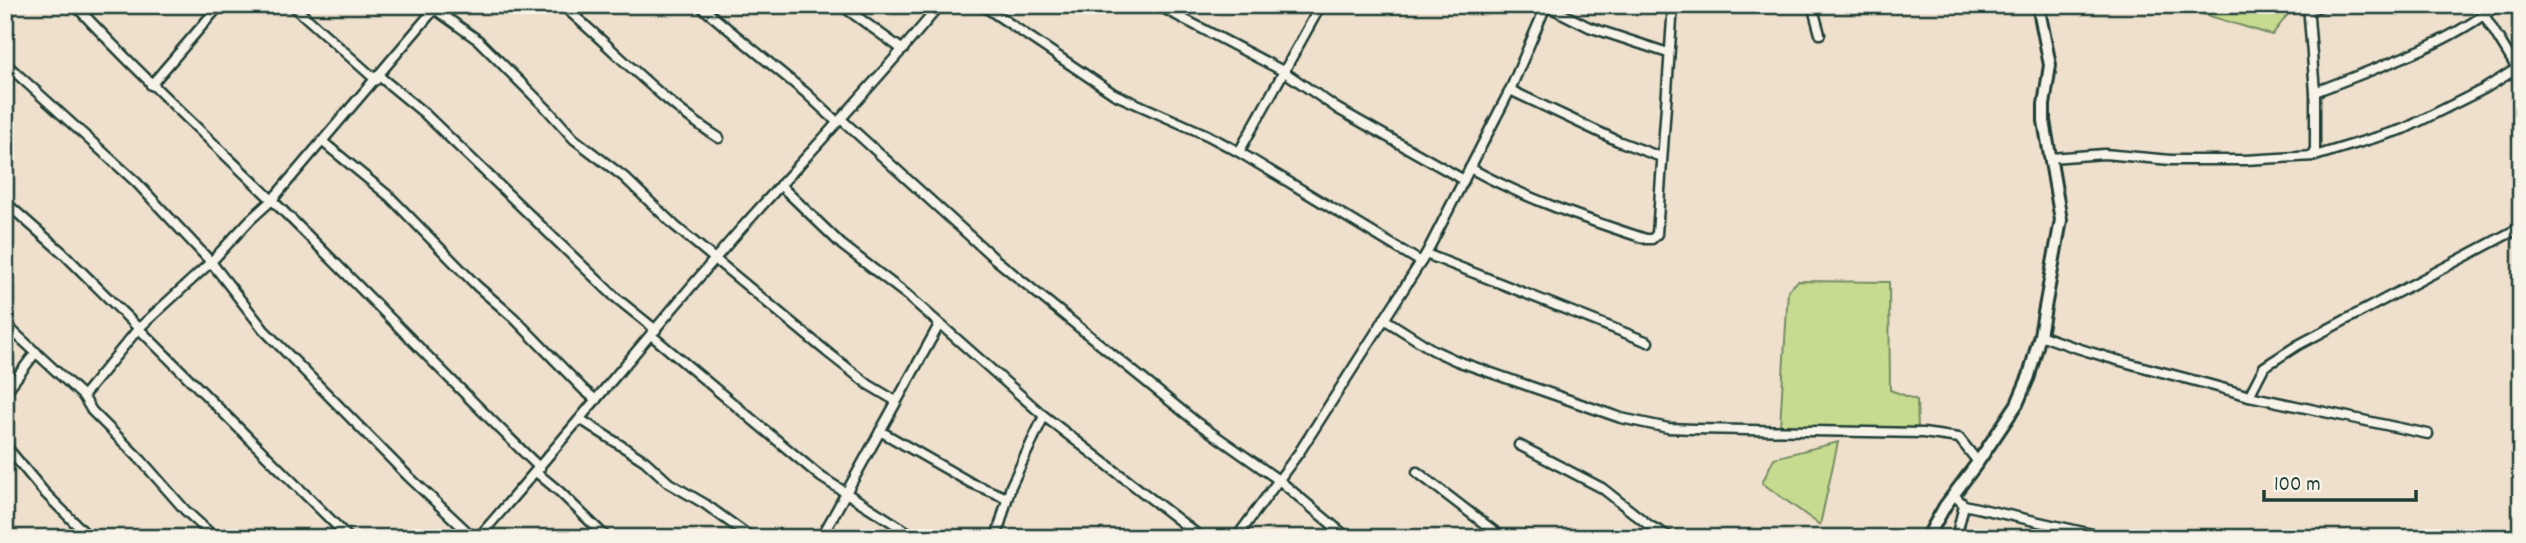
<svg xmlns="http://www.w3.org/2000/svg" width="2526" height="543" font-family="Dekko,sans-serif">
<rect width="100%" height="100%" fill="#efe0cd"/>
<filter id="ink" filterUnits="userSpaceOnUse"><feTurbulence type="fractalNoise" baseFrequency=".0143" numOctaves="2"/><feDisplacementMap in="SourceGraphic" scale="14" xChannelSelector="R" yChannelSelector="G"/><feConvolveMatrix kernelMatrix="1 2 1 2 8 2 1 2 1" color-interpolation-filters="sRGB"/></filter>
<g filter="url(#ink)">
<!-- green -->
<g fill="#c7db90" stroke="#738c62" stroke-width="2">
<polygon points="2209,5 2295,5 2272,35 2203,14"/>
<polygon points="1798,281 1889,282 1890,390 1917,400 1918,429 1780,427 1788,290"/>
<polygon points="1838,442 1820,525 1762,483 1774,458"/>
</g>
<g fill="none" stroke-linecap="round" stroke-linejoin="round">
<!-- minor casing -->
<g stroke="#1f3d34" stroke-width="13">
<g id="minor">
<path d="M75 5C138 73 206 136 272 200 362 288 449 380 540 468"/>
<polyline points="292,5 376,80"/>
<polyline points="429,5 478,40 548,110 574,139 624,177 675,226 827,352 869,385 896,401"/>
<path d="M562 5C613 48 662 102 719 138"/>
<polyline points="699,5 806,93 837,122"/>
<polyline points="841,5 903,50"/>
<polyline points="982,5 1114,94 1207,135 1239,152 1421,262"/>
<polyline points="1157,5 1283,71 1338,109 1464,180"/>
<polyline points="1545,5 1589,27 1668,53"/>
<polyline points="1812,5 1820,34"/>
<polyline points="2308,5 2315,92 2315,156"/>
<polyline points="2478,5 2521,75"/>
<polyline points="2308,11 2323,5"/>
<polyline points="5,63 136,182 211,262 264,330 408,476 474,538"/>
<polyline points="379,76 424,113 615,297 656,330"/>
<polyline points="151,85 220,5"/>
<polyline points="1510,90 1618,141 1661,157"/>
<path d="M2315 92C2375 68 2446 46 2497 5"/>
<polyline points="841,119 995,259 1196,422 1280,481 1348,538"/>
<polyline points="323,142 390,197 477,286 514,318 584,390 596,400"/>
<polyline points="1239,152 1321,5"/>
<polyline points="2051,158 2104,154 2171,160 2245,160 2315,156 2404,129 2484,89 2521,66"/>
<path d="M1470 168C1526 199 1585 219 1646 239H1652L1657 234 1673 5"/>
<polyline points="780,185 842,245 907,295 1044,416 1202,538"/>
<polyline points="5,202 63,253 349,538"/>
<polyline points="1426,254 1648,342"/>
<polyline points="1384,319 1433,350 1457,361 1621,418 1668,428 1694,429 1923,433 1959,438 1978,462"/>
<polyline points="5,324 83,396 92,411 141,460 185,510 215,538"/>
<polyline points="651,335 821,477 917,538"/>
<path d="M2040 335C2108 361 2180 375 2249 396L2264 367 2298 345 2521 227"/>
<polyline points="5,393 36,352"/>
<polyline points="83,396 138,329 211,262 250,220 272,200 438,5"/>
<polyline points="2249,396 2428,434"/>
<polyline points="580,419 645,461 669,483 705,504 752,538"/>
<polyline points="880,431 971,483 1007,498"/>
<polyline points="5,445 44,492 90,538"/>
<polyline points="1519,445 1602,488 1650,526 1672,538"/>
<polyline points="536,472 560,492 607,538"/>
<polyline points="1417,472 1503,538"/>
<polyline points="1954,495 1964,505 1956,538"/>
<polyline points="1964,505 2110,538"/>
<path d="M478 538C566 437 651 332 739 231 806 156 876 83 940 5"/>
<polyline points="821,538 939,325"/>
<polyline points="996,538 1011,486 1044,416"/>
<polyline points="1236,538 1300,451 1426,254 1510,90 1546,6"/>
</g>
</g>
<!-- tertiary casing -->
<g stroke="#1f3d34" stroke-width="16">
<polyline id="tertiary" points="1927,538 1945,506 1978,462 2017,404 2029,376 2040,335 2061,220 2044,121 2044,105 2050,65 2038,5"/>
</g>
<!-- minor -->
<use href="#minor" stroke="#f7f3e8" stroke-width="8"/>
<!-- tertiary -->
<use href="#tertiary" stroke="#f7f3e8" stroke-width="10"/>
</g>
</g>
<!-- margin -->
<rect width="2526" height="543" fill="none" stroke="#f7f3e8" stroke-width="28"/>
<rect x="14" y="14" width="2498" height="515" fill="none" stroke="#1f3d34" stroke-width="2.5" filter="url(#ink)"/>
<!-- scale -->
<path d="M2264 490v10h152v-10" fill="none" stroke="#1f3d34" stroke-width="3.5"/>
<text x="2274" y="490" font-size="21" fill="#1f3d34" stroke="#f7f3e8" stroke-width="5" paint-order="stroke">100 m</text>
</svg>
